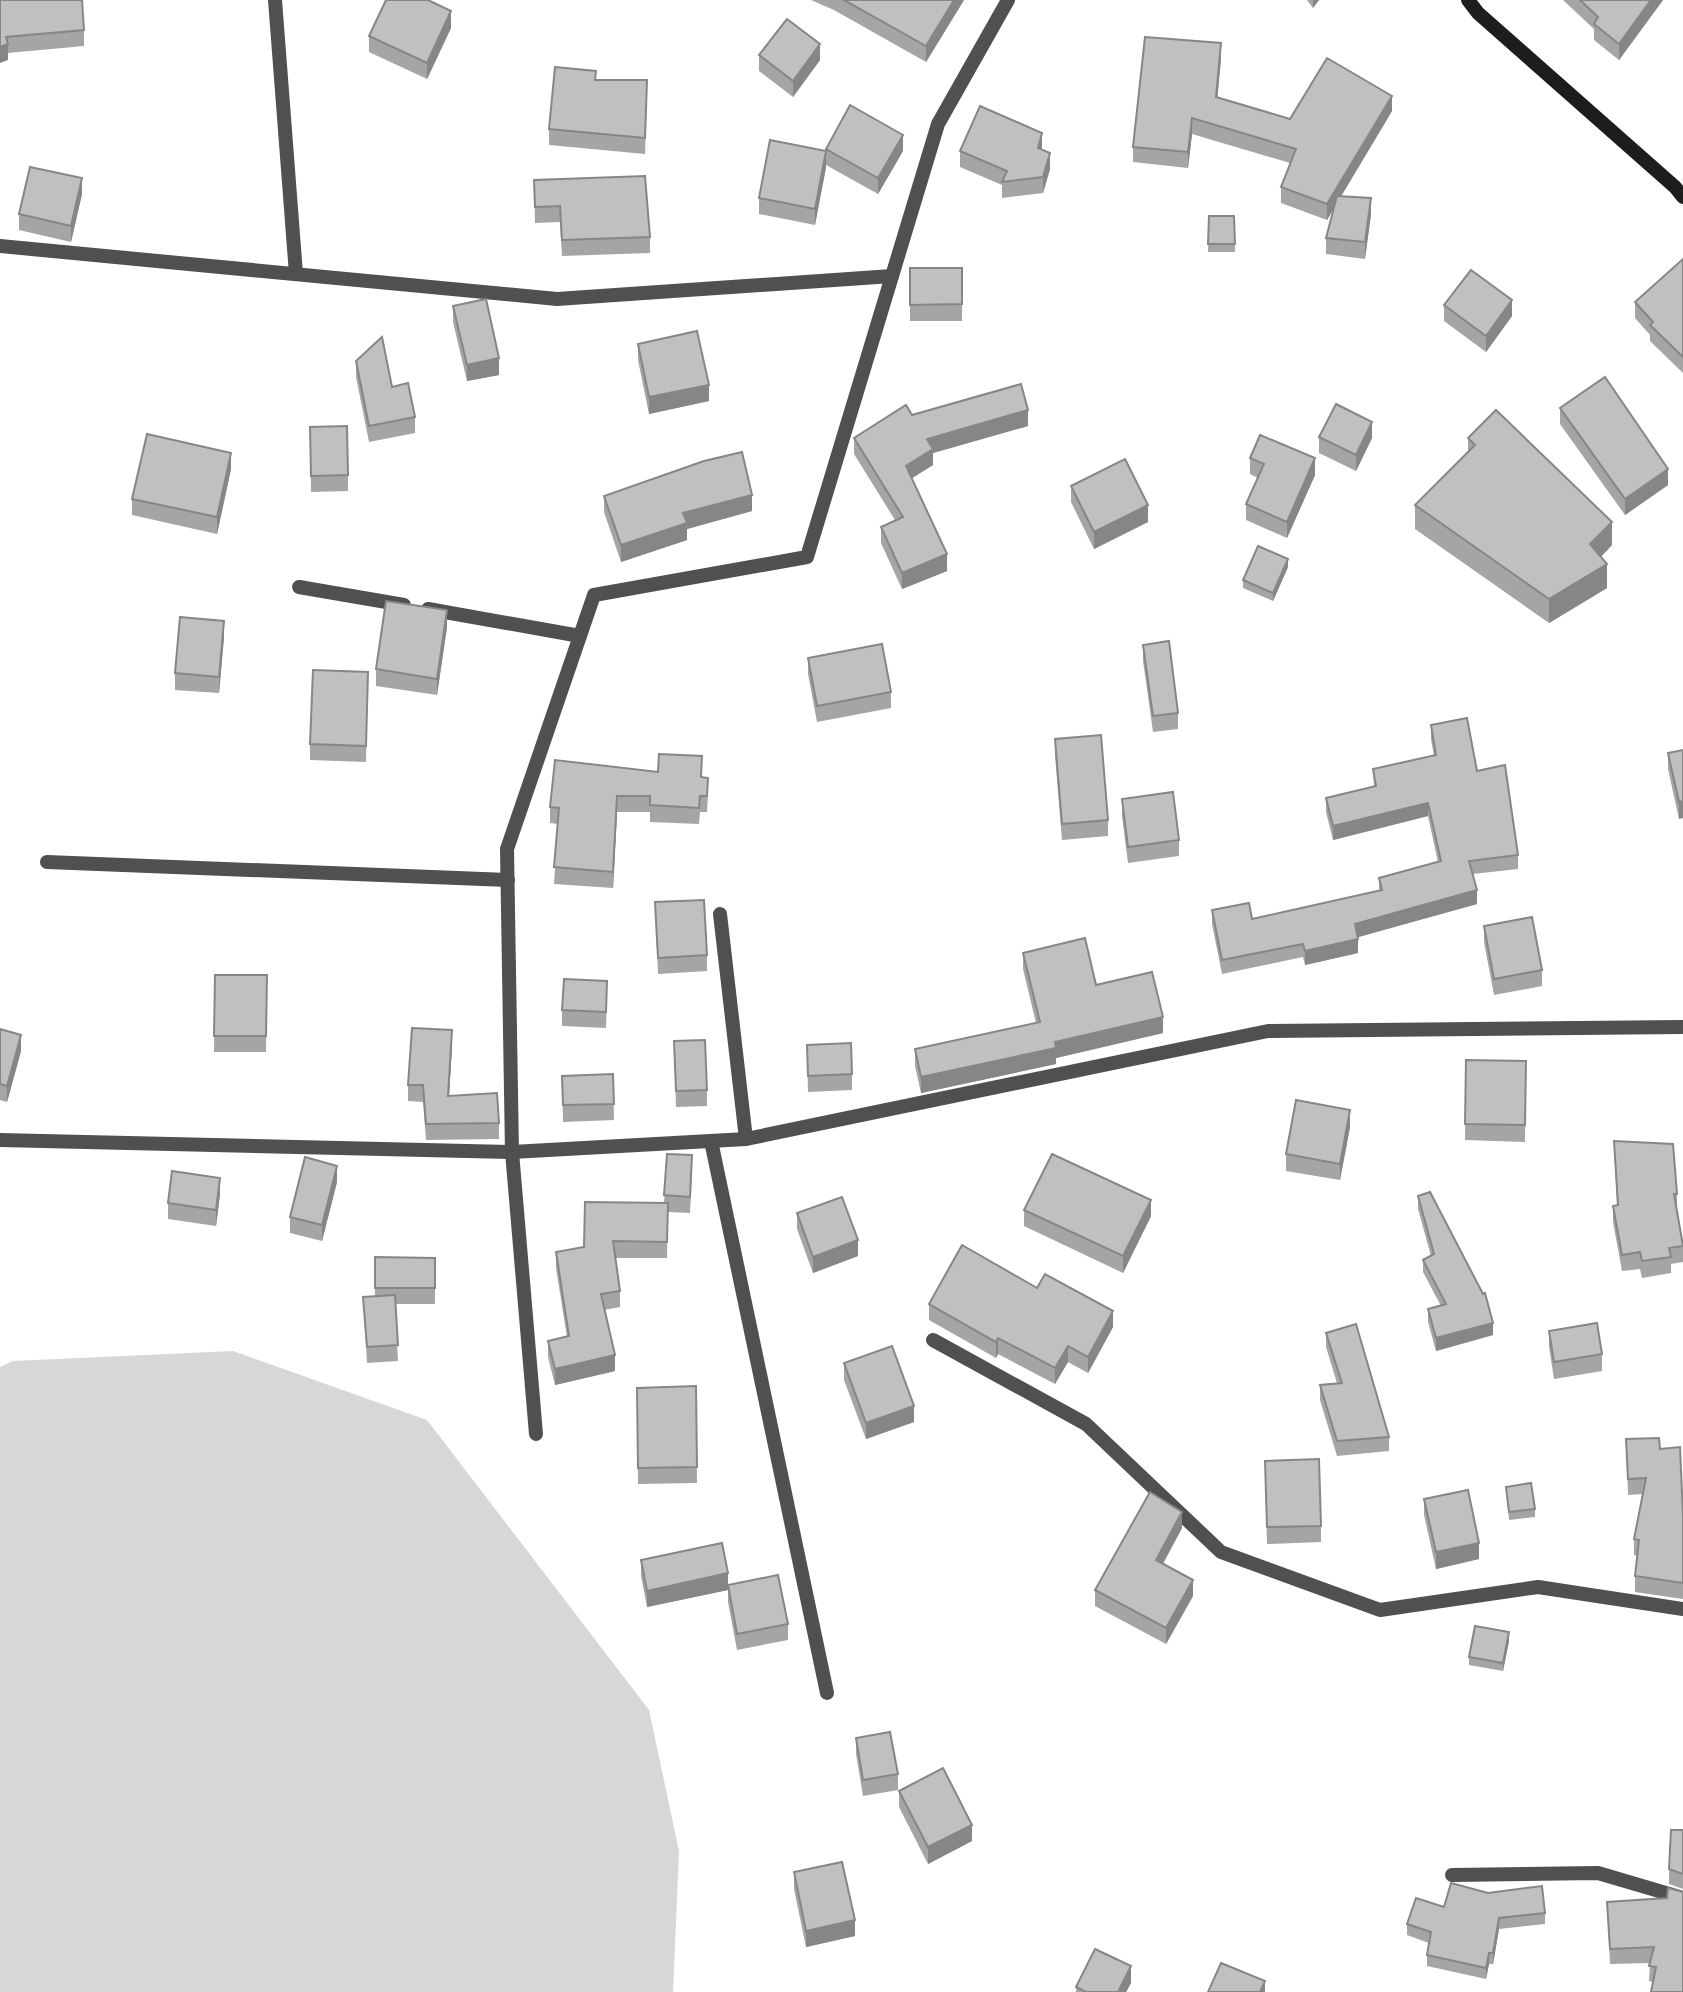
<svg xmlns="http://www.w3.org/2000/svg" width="1683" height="1992" font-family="Ubuntu,sans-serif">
<rect width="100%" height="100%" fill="#fff"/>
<!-- green -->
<polygon fill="#d7d7d7" points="233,1351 427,1420 649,1710 679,1851 673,1992 0,1992 0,1367 13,1361"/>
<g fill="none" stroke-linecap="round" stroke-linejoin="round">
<!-- street -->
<g stroke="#505050" stroke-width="14">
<polyline points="275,0 296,274"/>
<polyline points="0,246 557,299 892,276"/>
<polyline points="299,587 404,605"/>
<polyline points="428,609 580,636"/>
<polyline points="47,862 508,880"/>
<polyline points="720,914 746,1139"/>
<polyline points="0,1140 512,1152 746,1139 1268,1031 1683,1027"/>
<polyline points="711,1141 827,1693"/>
<polyline points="933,1340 1086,1424 1221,1552 1380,1610 1538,1587 1683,1609"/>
<polyline points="536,1434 512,1152 507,849 594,595 807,557 938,124 1008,0"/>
<polyline points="1452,1875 1598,1873 1683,1898"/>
</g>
<!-- secondary -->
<polyline stroke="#1d1d1d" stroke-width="14" points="1468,0 1478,13 1675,187 1683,197"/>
</g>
<!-- wall -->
<g fill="#a5a5a5">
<polygon points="0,0 84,30 84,46 8,53 8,60"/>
<polygon points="811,0 964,0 926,62 834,10"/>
<polygon points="1307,0 1319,0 1313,8"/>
<polygon points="1563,0 1663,0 1619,60 1594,40 1594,29"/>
<polygon points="451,28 427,79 369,52 369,36"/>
<polygon points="759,55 820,60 793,97 759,71"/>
<polygon points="1221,59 1217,98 1290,119 1392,111 1341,196 1371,214 1365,259 1326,254 1326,238 1333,210 1327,220 1281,203 1281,187 1290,163 1192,134 1188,168 1133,162 1133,147"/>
<polygon points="596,80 647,96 645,154 549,145 549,129"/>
<polygon points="826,149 903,151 878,194 826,165 815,225 759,214 759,198 826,151"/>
<polygon points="1042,149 1050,169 1043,193 1002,198 1002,185 960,167 960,151"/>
<polygon points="534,180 650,237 650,253 562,256 560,222 535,223"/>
<polygon points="82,194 71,242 19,230 19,214"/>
<polygon points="1209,216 1234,216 1235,252 1208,252"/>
<polygon points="1683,259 1683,373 1650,341 1650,335 1635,318 1635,302"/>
<rect x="910" y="268" width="52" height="53"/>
<polygon points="1444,305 1512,316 1486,352 1444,321"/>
<polygon points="453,306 499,375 467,381 453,322"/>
<polygon points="638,344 709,401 649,414 638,360"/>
<polygon points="356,361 415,417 415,433 369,442 356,377"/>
<polygon points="1560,408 1668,485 1625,515 1560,424"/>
<polygon points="912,415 1028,426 933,453 933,465 912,478 947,571 902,589 881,543 881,527 895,520 854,454 854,438"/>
<polygon points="310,427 348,475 348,491 311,492"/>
<polygon points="1319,437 1372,438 1356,471 1319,453"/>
<polygon points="1468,438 1612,545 1601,557 1607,588 1549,623 1415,529 1415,505 1468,452"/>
<polygon points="1250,458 1315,475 1287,538 1246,520 1246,504 1258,478 1250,474"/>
<polygon points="231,469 217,534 132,515 132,499"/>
<polygon points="1071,486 1148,522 1094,549 1071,502"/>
<polygon points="604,496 752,511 687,529 687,540 621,562 604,512"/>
<polygon points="1288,567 1273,601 1243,588 1243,580"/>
<polygon points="447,627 437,695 376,686 376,669"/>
<polygon points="224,637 219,693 175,690 175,673"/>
<polygon points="1143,645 1178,713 1178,729 1153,732 1143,661"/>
<polygon points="808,658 891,692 891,708 817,722 808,674"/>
<polygon points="368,672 366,762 310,760 310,744"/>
<polygon points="1431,725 1477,771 1518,855 1518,869 1473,874 1477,904 1358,937 1358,953 1305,965 1303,957 1222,974 1212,924 1212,910 1252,919 1379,891 1379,878 1438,862 1428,816 1333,840 1326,812 1326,798 1374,786 1373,769 1434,756 1431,739"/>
<polygon points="1055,739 1108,820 1108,836 1062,840 1055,755"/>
<polygon points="1683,750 1679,819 1668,769 1668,753"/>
<polygon points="702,777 708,794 707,812 700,812 699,824 650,822 650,812 617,812 613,888 554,884 558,824 550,823 550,807"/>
<polygon points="1122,799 1179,840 1179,856 1128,863 1122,816"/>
<polygon points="655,902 707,955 707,971 658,974"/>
<polygon points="1484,926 1542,970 1542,986 1494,995 1484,942"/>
<polygon points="1023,953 1096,985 1163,1033 1056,1058 1056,1064 921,1093 915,1066 915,1049 1036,1023 1023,969"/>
<polygon points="215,975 267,975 266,1052 214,1052"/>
<polygon points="607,997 606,1028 562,1026 562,1010"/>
<polygon points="0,1029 21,1051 7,1102 0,1100"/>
<polygon points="674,1041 707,1090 707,1106 676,1107"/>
<polygon points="807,1045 852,1074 852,1090 808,1092"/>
<polygon points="452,1046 449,1096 499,1123 499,1139 426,1140 423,1102 408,1101 408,1085"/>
<polygon points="1466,1060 1526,1061 1525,1142 1465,1140"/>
<polygon points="613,1074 614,1120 563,1122 562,1076"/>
<polygon points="1350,1127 1340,1180 1286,1171 1286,1154"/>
<polygon points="1614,1141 1677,1194 1677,1211 1683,1241 1683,1262 1671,1264 1671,1273 1642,1278 1640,1269 1622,1271 1613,1222 1613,1206 1617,1205"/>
<polygon points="667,1154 692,1171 690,1213 668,1212 667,1258 615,1258 620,1291 620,1307 604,1310 615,1371 555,1385 548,1357 548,1341 567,1337 556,1268 556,1252 584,1247 664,1203"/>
<polygon points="337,1182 322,1241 290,1233 290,1217"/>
<polygon points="220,1194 216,1226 168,1219 168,1203"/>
<polygon points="1418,1196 1493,1335 1436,1351 1428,1322 1428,1309 1441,1306 1423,1272 1423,1260 1431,1256 1418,1209"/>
<polygon points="1024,1210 1151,1216 1123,1273 1024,1226"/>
<polygon points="797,1213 858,1256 813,1273 797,1229"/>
<polygon points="375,1257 435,1258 435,1304 395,1304 398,1361 367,1363 363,1297 375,1296"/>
<polygon points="1037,1288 1113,1327 1088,1373 1068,1362 1055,1384 998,1354 996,1358 929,1320 929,1304"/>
<polygon points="1549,1331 1602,1354 1602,1371 1554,1379 1549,1347"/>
<polygon points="1326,1333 1389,1437 1389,1451 1337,1456 1320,1400 1320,1385 1337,1383 1326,1347"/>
<polygon points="844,1363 914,1422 866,1439 844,1380"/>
<polygon points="696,1386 697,1483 638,1484 637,1388"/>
<polygon points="1626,1439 1660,1449 1683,1516 1683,1599 1635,1592 1635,1576 1637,1556 1634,1555 1634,1539 1643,1494 1628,1495"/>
<polygon points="1265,1477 1321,1526 1321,1542 1267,1544"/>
<polygon points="1506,1487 1535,1509 1535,1517 1509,1520"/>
<polygon points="1424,1499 1479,1559 1436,1569 1424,1515"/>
<polygon points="1182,1528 1163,1564 1193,1596 1166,1644 1095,1606 1095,1590"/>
<polygon points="641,1560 728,1590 647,1607 641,1576"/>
<polygon points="728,1585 788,1624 788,1640 737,1650 728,1602"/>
<polygon points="1509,1641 1503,1671 1469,1665 1469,1657"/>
<polygon points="856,1738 898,1774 898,1790 863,1796 856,1754"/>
<polygon points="899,1791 972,1841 928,1864 899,1807"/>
<polygon points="1683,1830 1683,1889 1669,1884 1669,1869"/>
<polygon points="794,1872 855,1936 806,1947 794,1889"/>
<polygon points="1667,1898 1653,1982 1649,1981 1650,1963 1610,1964 1607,1902"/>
<polygon points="1444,1907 1545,1913 1545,1924 1499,1929 1493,1964 1489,1964 1486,1979 1427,1966 1427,1955 1429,1943 1407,1935 1407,1924"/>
<polygon points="1131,1983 1126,1992 1076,1992 1076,1987"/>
</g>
<!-- shaded-wall -->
<g fill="#868686">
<polygon points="954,0 964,0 926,62 926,46"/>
<polygon points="1313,0 1319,0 1313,8"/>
<polygon points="1651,0 1663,0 1619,60 1619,44"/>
<polygon points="451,11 451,28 427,79 427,63"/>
<polygon points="1221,43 1221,59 1216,113 1216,97"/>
<polygon points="8,44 8,60 0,63 0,47"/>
<polygon points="820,44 820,60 793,97 793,81"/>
<polygon points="1392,96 1392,111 1327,220 1327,204"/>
<polygon points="1192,118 1192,134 1188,168 1188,152"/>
<polygon points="1042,133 1042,149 1038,148"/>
<polygon points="903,135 903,151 878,194 878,178"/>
<polygon points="826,151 826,168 815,225 815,209"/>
<polygon points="1050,153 1050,169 1043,193 1043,177"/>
<polygon points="82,178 82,194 71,242 71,226"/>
<polygon points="1371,198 1371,214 1365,259 1365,242"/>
<polygon points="1512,300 1512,316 1486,352 1486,336"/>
<polygon points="499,358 499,375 467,381 467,365"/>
<polygon points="709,385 709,401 649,414 649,397"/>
<polygon points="1028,410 1028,426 933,453 933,465 906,482 906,466 927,439"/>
<polygon points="1372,422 1372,438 1356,471 1356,455"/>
<polygon points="231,453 231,469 217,534 217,517"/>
<polygon points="1315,458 1315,475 1287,538 1287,522"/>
<polygon points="1668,469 1668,485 1625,515 1625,499"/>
<polygon points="752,495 752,511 687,529 687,540 621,562 621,545 683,513"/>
<polygon points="1148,505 1148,522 1094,549 1094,532"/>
<polygon points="1612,522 1612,545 1590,568 1590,544"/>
<polygon points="947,554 947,571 902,589 902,573"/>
<polygon points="1288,559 1288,567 1273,601 1273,593"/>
<polygon points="1607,564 1607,588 1549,623 1549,599"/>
<polygon points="447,610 447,627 437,695 437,679"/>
<polygon points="224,621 224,637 219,693 219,677"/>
<polygon points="617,796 617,812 613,888 613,872"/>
<polygon points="1683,801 1683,818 1679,819 1679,802"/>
<polygon points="1428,803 1428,816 1333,840 1333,826"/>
<polygon points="1477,890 1477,904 1355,938 1355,924"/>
<polygon points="1358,939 1358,953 1305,965 1305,951"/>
<polygon points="1163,1017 1163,1033 1056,1058 1056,1064 921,1093 921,1077 1055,1042"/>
<polygon points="452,1030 452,1046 448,1112 448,1096"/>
<polygon points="21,1035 21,1051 7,1102 7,1086"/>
<polygon points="1350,1110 1350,1127 1340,1180 1340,1164"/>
<polygon points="337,1166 337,1182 322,1241 322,1225"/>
<polygon points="220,1178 220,1194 216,1226 216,1210"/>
<polygon points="1151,1200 1151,1216 1123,1273 1123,1256"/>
<polygon points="858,1240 858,1256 813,1273 813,1257"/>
<polygon points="1113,1311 1113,1327 1088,1373 1088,1357"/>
<polygon points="1493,1323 1493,1335 1436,1351 1436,1338"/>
<polygon points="998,1338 998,1354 996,1358 996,1342"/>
<polygon points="1068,1346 1068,1362 1055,1384 1055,1368"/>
<polygon points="615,1355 615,1371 555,1385 555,1369"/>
<polygon points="914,1406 914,1422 866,1439 866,1423"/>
<polygon points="1182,1512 1182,1528 1156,1576 1156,1560"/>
<polygon points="1479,1543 1479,1559 1436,1569 1436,1552"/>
<polygon points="728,1573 728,1590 647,1607 647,1591"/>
<polygon points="1193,1580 1193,1596 1166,1644 1166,1628"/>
<polygon points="1509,1632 1509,1641 1503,1671 1503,1663"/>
<polygon points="972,1825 972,1841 928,1864 928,1847"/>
<polygon points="1499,1918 1499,1929 1493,1964 1493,1953"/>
<polygon points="855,1920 855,1936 806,1947 806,1931"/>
<polygon points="1489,1953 1489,1964 1486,1979 1486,1968"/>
<polygon points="1131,1966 1131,1983 1126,1992 1118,1992"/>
<polygon points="1265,1981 1265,1992 1260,1992"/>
</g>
<!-- building -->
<g fill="#c0c0c0" stroke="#868686" stroke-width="2">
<polygon points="0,0 82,0 84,30 6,37 8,44 0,47"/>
<polygon points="386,0 428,0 451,11 427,63 369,36"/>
<polygon points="844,0 954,0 926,46"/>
<polygon points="1580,0 1651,0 1619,44 1594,24 1598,17"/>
<polygon points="787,19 820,44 793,81 759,55"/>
<polygon points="1145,37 1221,43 1216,97 1290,119 1327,58 1392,96 1327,204 1281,187 1296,149 1192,118 1188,152 1133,147"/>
<polygon points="555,67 596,71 595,80 647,80 645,138 549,129"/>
<polygon points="850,105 903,135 878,178 826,149"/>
<polygon points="980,106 1042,133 1038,148 1050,153 1043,177 1002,182 1007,171 960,151"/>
<polygon points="770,140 826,151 815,209 759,198"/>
<polygon points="30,167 82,178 71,226 19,214"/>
<polygon points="645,176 650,237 562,240 560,206 535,207 534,180"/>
<polygon points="1337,196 1371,198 1365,242 1326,238"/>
<polygon points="1209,216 1234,216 1235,244 1208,244"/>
<polygon points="1683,259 1683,357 1650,325 1653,322 1635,302"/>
<polygon points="910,268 962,268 962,304 910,305"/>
<polygon points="1471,270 1512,300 1486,336 1444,305"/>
<polygon points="486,299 499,358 467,365 453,306"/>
<polygon points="697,331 709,385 649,397 638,344"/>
<polygon points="382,337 392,387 408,383 415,417 369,426 356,361"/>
<polygon points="1605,377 1668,469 1625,499 1560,408"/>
<polygon points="1021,384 1028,410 927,439 933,449 906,466 947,554 902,573 881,527 903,517 854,438 906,405 912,415"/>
<polygon points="1336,404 1372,422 1356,455 1319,437"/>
<polygon points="1496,410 1612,522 1590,544 1607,564 1549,599 1415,505 1475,445 1468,438"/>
<polygon points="347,426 348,475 311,476 310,427"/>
<polygon points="147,434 231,453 217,517 132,499"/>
<polygon points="1260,435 1315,458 1287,522 1246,504 1264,464 1250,458"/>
<polygon points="742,452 752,495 683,513 687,523 621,545 604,496 704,461"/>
<polygon points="1125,459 1148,505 1094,532 1071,486"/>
<polygon points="1258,546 1288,559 1273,593 1243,580"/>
<polygon points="386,601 447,610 437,679 376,669"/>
<polygon points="180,617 224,621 219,677 175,673"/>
<polygon points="1169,641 1178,713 1153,716 1143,645"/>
<polygon points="882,644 891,692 817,706 808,658"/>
<polygon points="313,670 368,672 366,746 310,744"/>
<polygon points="1467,718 1477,771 1505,765 1518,855 1469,861 1477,890 1355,924 1358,939 1305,951 1303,944 1222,960 1212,910 1249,903 1252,919 1382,890 1379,878 1441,861 1428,803 1333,826 1326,798 1376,786 1373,769 1436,755 1431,725"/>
<polygon points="1101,735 1108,820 1062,824 1055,739"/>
<polygon points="1683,750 1683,801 1679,802 1668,753"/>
<polygon points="659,754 702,756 701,777 708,778 707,796 700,796 699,808 650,805 650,796 617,796 613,872 554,867 559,808 550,807 555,760 658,772"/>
<polygon points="1173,792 1179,840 1128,847 1122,799"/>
<polygon points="704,900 707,955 658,958 655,902"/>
<polygon points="1532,917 1542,970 1494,979 1484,926"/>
<polygon points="1085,938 1096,985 1152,972 1163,1017 1055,1042 1056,1048 921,1077 915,1049 1040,1022 1023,953"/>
<polygon points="215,975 267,975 266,1036 214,1036"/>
<polygon points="564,979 607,981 606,1012 562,1010"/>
<polygon points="412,1028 452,1030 448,1096 497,1093 499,1123 426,1124 423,1085 408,1085"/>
<polygon points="0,1029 21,1035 7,1086 0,1084"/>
<polygon points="705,1040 707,1090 676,1091 674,1041"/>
<polygon points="851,1043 852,1074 808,1076 807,1045"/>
<polygon points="1466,1060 1526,1061 1525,1125 1465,1124"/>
<polygon points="613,1074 614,1104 563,1105 562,1076"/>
<polygon points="1296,1100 1350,1110 1340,1164 1286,1154"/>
<polygon points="1614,1141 1673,1144 1677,1194 1674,1194 1683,1246 1669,1248 1671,1257 1642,1261 1640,1252 1622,1255 1613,1206 1618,1205"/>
<polygon points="667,1154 692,1155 690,1197 664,1195"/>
<polygon points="1052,1154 1151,1200 1123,1256 1024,1210"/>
<polygon points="305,1157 337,1166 322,1225 290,1217"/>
<polygon points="172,1171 220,1178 216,1210 168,1203"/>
<polygon points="1430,1192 1483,1294 1485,1293 1493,1323 1436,1338 1428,1309 1446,1304 1423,1260 1434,1254 1418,1196"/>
<polygon points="842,1197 858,1240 813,1257 797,1213"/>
<polygon points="585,1202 668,1203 667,1242 613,1241 620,1291 601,1294 615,1355 555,1369 548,1341 569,1336 556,1252 584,1247"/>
<polygon points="962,1245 1037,1288 1045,1274 1113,1311 1088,1357 1068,1346 1055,1368 998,1338 996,1342 929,1304"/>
<polygon points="375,1257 435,1258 435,1288 375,1288"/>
<polygon points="395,1295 398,1345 367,1347 363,1297"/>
<polygon points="1597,1323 1602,1354 1554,1362 1549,1331"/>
<polygon points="1356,1324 1389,1437 1337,1441 1320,1385 1342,1383 1326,1333"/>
<polygon points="892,1346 914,1406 866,1423 844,1363"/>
<polygon points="696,1386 697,1467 638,1468 637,1388"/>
<polygon points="1659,1438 1660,1449 1680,1447 1683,1516 1683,1583 1635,1576 1639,1540 1634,1539 1646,1478 1628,1479 1626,1439"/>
<polygon points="1319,1459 1321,1526 1267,1527 1265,1461"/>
<polygon points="1531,1483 1535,1509 1509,1512 1506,1487"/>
<polygon points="1468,1490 1479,1543 1436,1552 1424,1499"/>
<polygon points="1150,1492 1182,1512 1156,1560 1193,1580 1166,1628 1095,1590"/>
<polygon points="722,1543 728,1573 647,1591 641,1560"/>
<polygon points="778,1575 788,1624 737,1634 728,1585"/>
<polygon points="1475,1626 1509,1632 1503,1663 1469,1657"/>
<polygon points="890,1732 898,1774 863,1780 856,1738"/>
<polygon points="943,1768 972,1825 928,1847 899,1791"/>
<polygon points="1671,1830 1683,1830 1683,1874 1669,1869"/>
<polygon points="842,1862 855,1920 806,1931 794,1872"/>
<polygon points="1451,1883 1488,1893 1542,1886 1545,1913 1499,1918 1493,1953 1489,1953 1486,1968 1427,1955 1431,1932 1407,1924 1416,1898 1444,1907"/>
<polygon points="1668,1888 1683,1892 1683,1992 1651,1992 1656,1967 1649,1966 1654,1947 1610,1949 1607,1902 1667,1898"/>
<polygon points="1095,1949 1131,1966 1118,1992 1086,1992 1076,1987"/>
<polygon points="1221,1963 1265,1981 1260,1992 1208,1992"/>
</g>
</svg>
